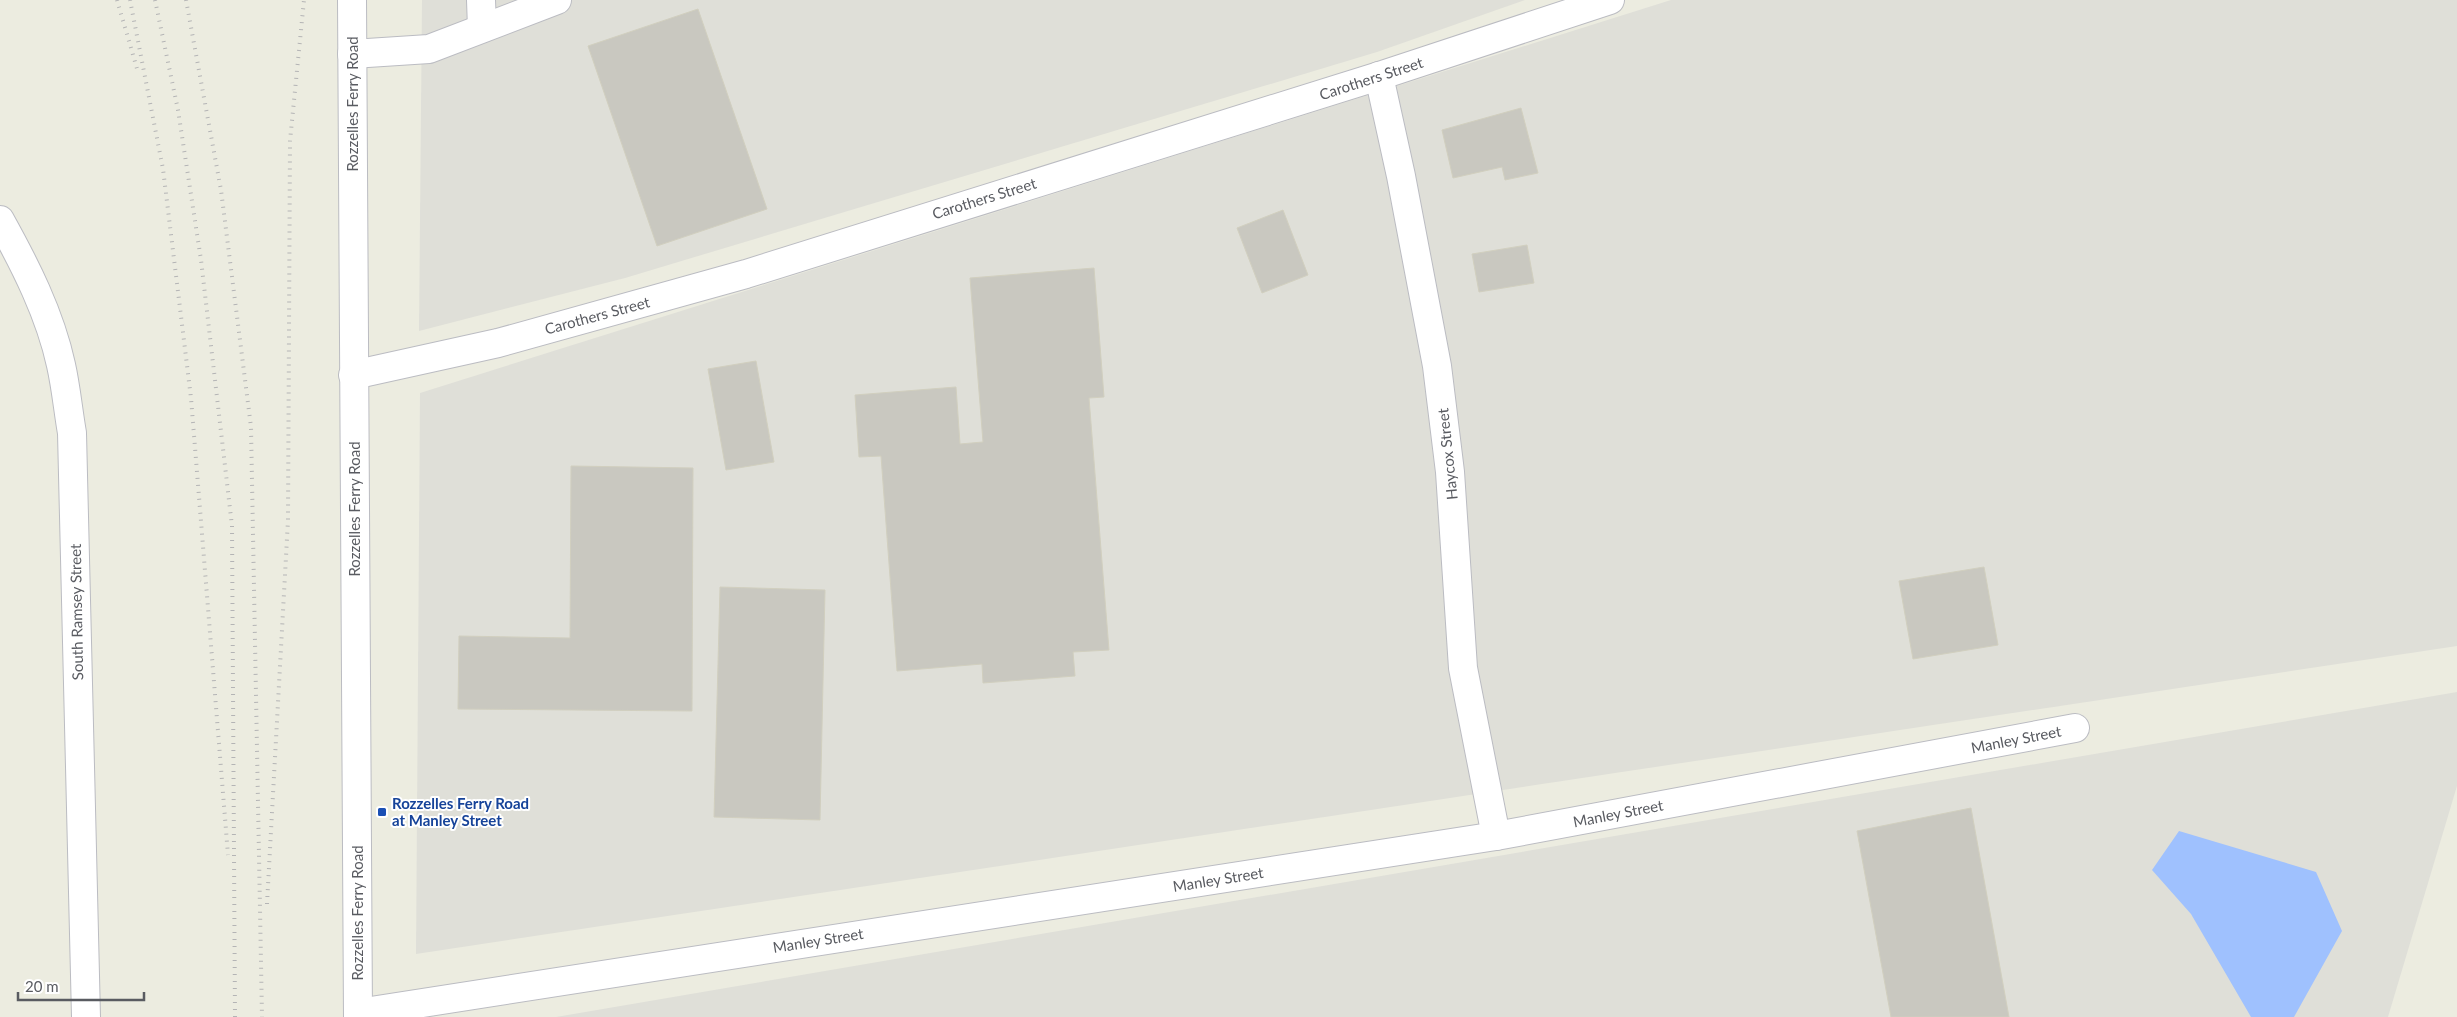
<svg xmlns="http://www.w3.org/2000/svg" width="2457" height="1017" font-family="Lato,sans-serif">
<rect width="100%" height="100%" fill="#ecece0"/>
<!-- industrial -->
<g fill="#dfdfd8">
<polygon points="422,0 1525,0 1377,52 625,278 419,331"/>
<polygon points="1671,0 2457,0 2457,646 416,954 420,393"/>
<polygon points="2457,692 2457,786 2388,1017 556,1017"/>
</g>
<!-- water -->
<polygon fill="#9fc1fe" points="2179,831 2316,872 2342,931 2294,1017 2251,1017 2191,914 2152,870"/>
<!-- building -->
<g fill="#c9c8c0" stroke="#d1cfbf">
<polygon points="698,9 767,209 657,246 588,46"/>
<polygon points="1521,108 1538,173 1505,180 1502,167 1453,178 1442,130"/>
<polygon points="1283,210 1308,275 1262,293 1237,228"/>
<polygon points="1527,245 1534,283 1479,292 1472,254"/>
<polygon points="1094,268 1104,397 1089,398 1109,650 1073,652 1075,676 983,683 982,664 897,671 881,456 859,457 855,395 956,387 960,444 983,442 970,278"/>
<polygon points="756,361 774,462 726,470 708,369"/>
<polygon points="571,466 693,468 692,711 458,709 459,636 570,638"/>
<polygon points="1984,567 1998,645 1913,659 1899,581"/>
<polygon points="720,587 825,590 820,820 714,817"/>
<polygon points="1971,808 2009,1017 1891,1017 1857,831"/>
</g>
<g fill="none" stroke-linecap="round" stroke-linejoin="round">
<!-- minor casing -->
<g stroke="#bbbcc2" stroke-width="30">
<g id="minor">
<polyline points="352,0 358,1017"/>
<polyline points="481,0 482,28"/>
<polyline points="352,54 429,49 557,0"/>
<polyline points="1379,76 1401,176 1437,366 1450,472 1463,668 1496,836"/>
<path d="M0 220C25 265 50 314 61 365 66 387 68 410 72 433L86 1017"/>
<polyline points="353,375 498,343 746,274 1379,76 1610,0"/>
<polyline points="358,1013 1496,836 2075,728"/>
</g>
</g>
<!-- minor -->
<use href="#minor" stroke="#fff" stroke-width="28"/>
<!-- rail -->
<g stroke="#b4b4b5" stroke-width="4" stroke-dasharray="1 6" stroke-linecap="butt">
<polyline points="117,0 138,72"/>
<polyline points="130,0 163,169 191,398 228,855"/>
<polyline points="155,0 178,110 201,260 232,526 235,1017"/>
<polyline points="186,0 221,190 251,427 262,1017"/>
<polyline points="267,904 288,520 290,141 304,0"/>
</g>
</g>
<!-- markers -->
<rect fill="#1a4fb4" stroke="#fff" stroke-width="2" x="377" y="807" width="10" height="10" rx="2.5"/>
<g text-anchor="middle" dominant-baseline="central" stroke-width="4" stroke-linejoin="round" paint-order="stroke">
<!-- street labels -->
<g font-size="15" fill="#595b61" stroke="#fff">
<text transform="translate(1371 78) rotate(-18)">Carothers Street</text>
<text transform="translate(352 104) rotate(-90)">Rozzelles Ferry Road</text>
<text transform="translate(984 198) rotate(-17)">Carothers Street</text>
<text transform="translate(597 315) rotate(-15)">Carothers Street</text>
<text transform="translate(1447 454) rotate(-96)">Haycox Street</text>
<text transform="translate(354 509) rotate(-90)">Rozzelles Ferry Road</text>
<text transform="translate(76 612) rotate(-91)">South Ramsey Street</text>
<text transform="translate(2016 739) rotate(-11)">Manley Street</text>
<text transform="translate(1618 813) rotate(-11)">Manley Street</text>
<text transform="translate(1218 879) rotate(-9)">Manley Street</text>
<text transform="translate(357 913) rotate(-90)">Rozzelles Ferry Road</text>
<text transform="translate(818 940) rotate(-9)">Manley Street</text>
</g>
<!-- transit labels -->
<g font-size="15" font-weight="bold" fill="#164399" stroke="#fff" text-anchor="start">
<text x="392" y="803">Rozzelles Ferry Road<tspan x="392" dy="17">at Manley Street</tspan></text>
</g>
</g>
<!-- scale -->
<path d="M18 992v8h126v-8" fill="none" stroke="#595b61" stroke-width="2.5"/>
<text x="25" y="992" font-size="15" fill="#595b61" stroke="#ffffff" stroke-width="4" paint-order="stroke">20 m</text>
</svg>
